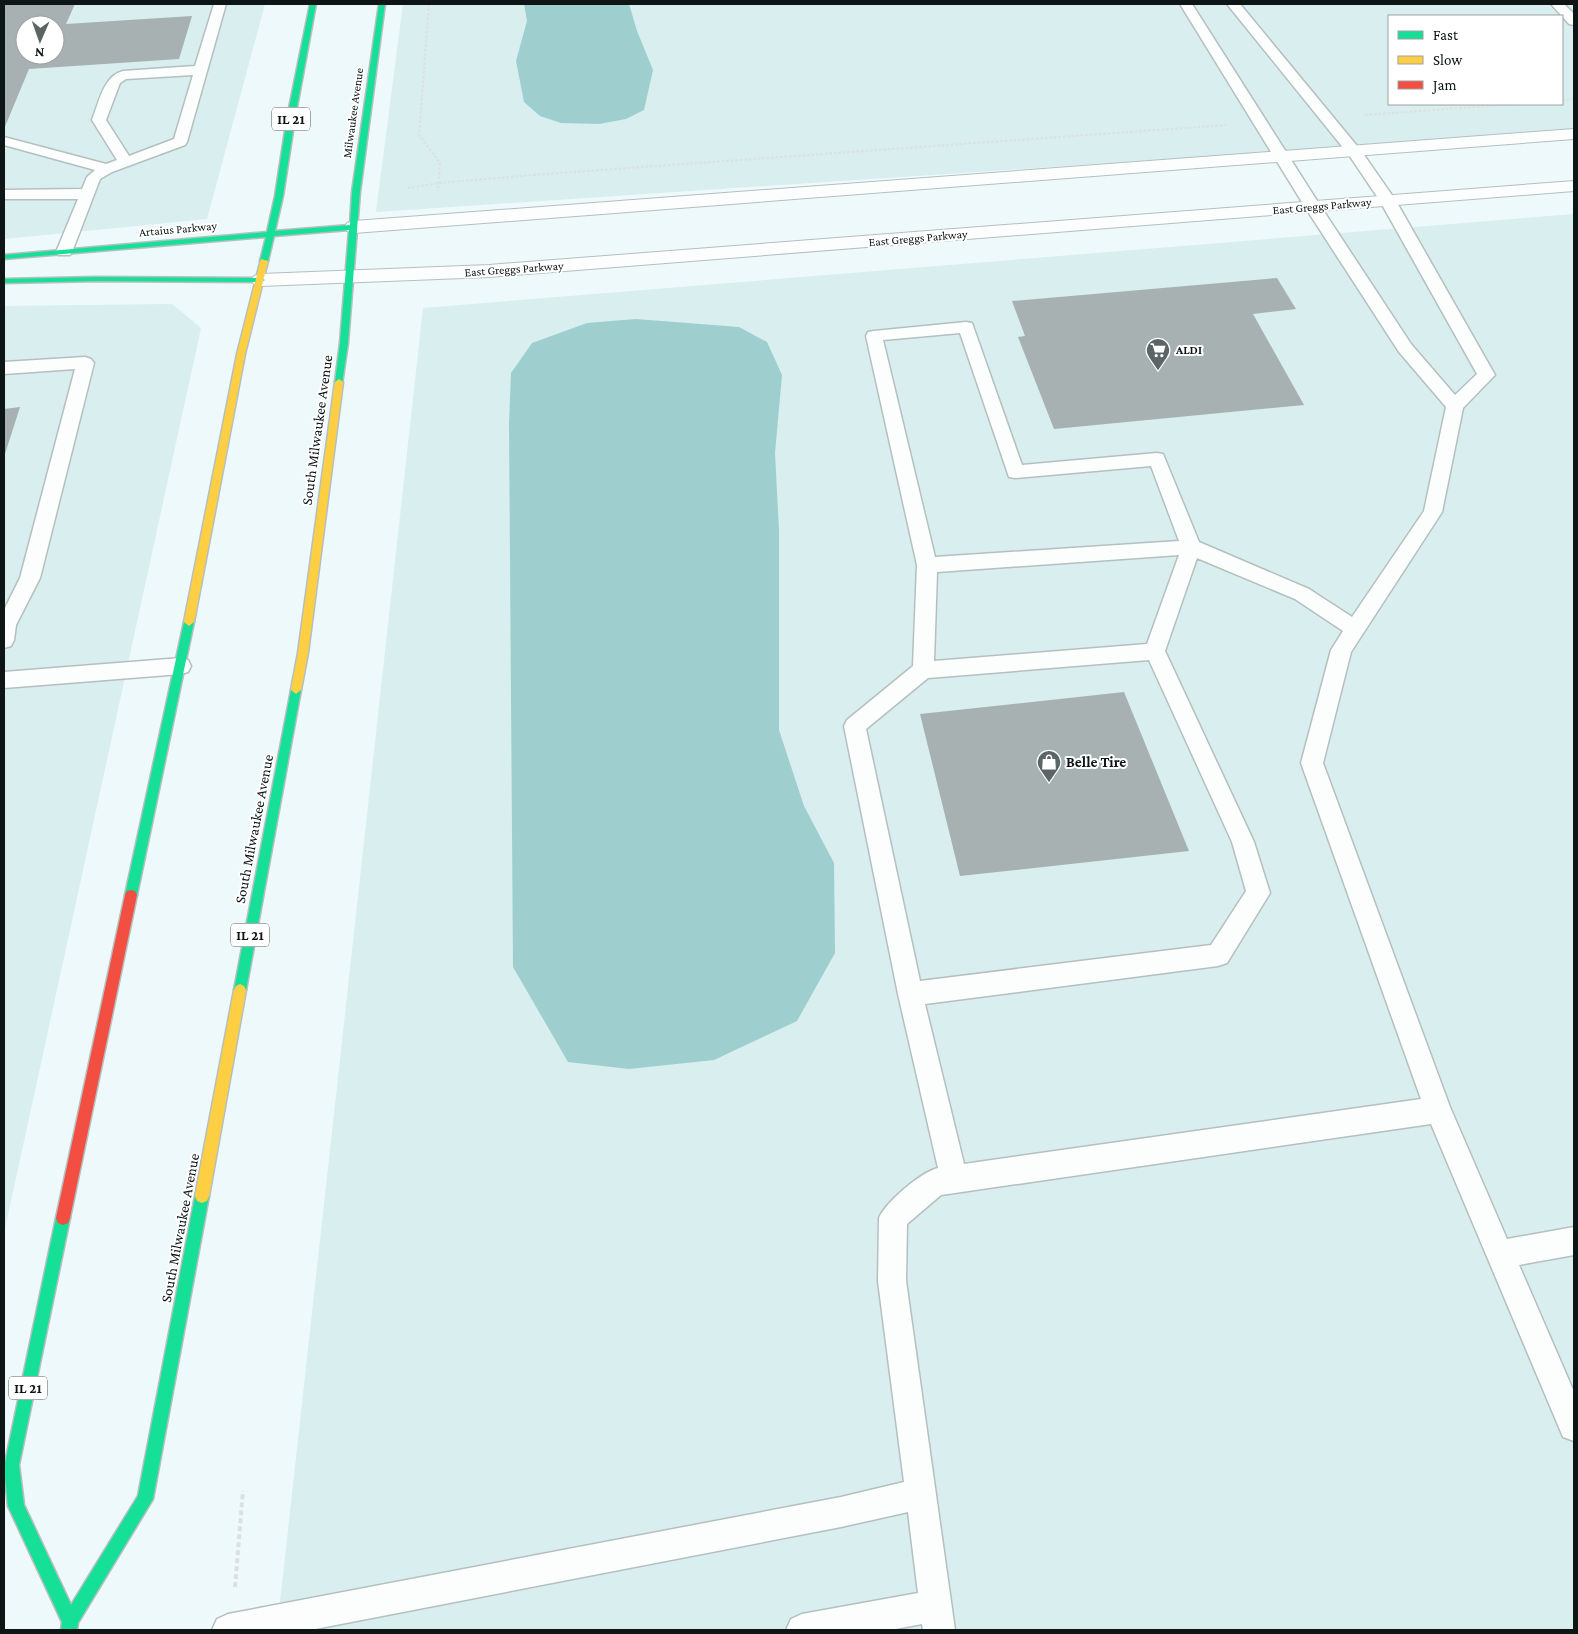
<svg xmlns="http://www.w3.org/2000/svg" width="1578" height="1634" font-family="'Crimson Pro',serif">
<rect width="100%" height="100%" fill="#edf9fa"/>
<!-- built -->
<g fill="#d8eeef" fill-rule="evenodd">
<path d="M4 4H265L207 219 4 239ZM25 25H55V55H25Z"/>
<path d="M403 4H1574V132L376 212ZM1389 16H1562V104H1389Z"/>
<polygon points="1574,214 1574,1630 277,1630 423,308"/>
<polygon points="172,304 201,328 4,1233 4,306"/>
</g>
<!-- water -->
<g fill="#9fcecf">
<polygon points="524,4 629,4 637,31 653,70 644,110 626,119 599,124 561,123 540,116 524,102 516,61 527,21"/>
<polygon points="636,319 739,327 767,342 782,375 775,453 779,530 779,730 804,806 834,863 835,953 797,1021 714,1060 629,1069 568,1062 513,967 509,424 511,373 532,343 587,323"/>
</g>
<!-- building -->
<g fill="#a7b1b1" fill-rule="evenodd">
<path d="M4 4H75L66 24 192 16 179 59 29 69 4 129ZM25 25H55V55H25Z"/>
<polygon points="1277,278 1296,309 1253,314 1304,405 1054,429 1018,337 1025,336 1012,301"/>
<polygon points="20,407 4,457 4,409"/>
<polygon points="1124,692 1189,851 960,876 920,714"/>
</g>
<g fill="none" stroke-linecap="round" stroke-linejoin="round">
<!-- lane casing -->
<g stroke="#b5bfbf" stroke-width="3">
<g id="lane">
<path d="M214 4H226L187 142 185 145 112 172 100 179 72 252 70 255H58L56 252 78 199H4V190L82 189 87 177 95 170 4 145V137L106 164 117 160 92 120C99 103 103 76 123 71L195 66ZM193 75 174 139 129 156 106 120 120 83 126 79Z"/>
<path d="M1180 4H1192L1321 207 1411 344 1455 395 1477 374 1380 201 1349 155 1227 4H1240L1362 152 1396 201 1495 375 1463 408 1442 512 1351 652 1323 763 1450 1107 1507 1239 1574 1227V1255L1519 1265 1574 1392V1441L1563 1437 1431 1124 941 1195 907 1224 906 1281 955 1630H923L922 1624 890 1630H786L791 1619 802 1614 918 1593 908 1512 841 1527 310 1630H212L217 1619 228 1614 841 1497 904 1482 878 1281 879 1218C886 1202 921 1172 938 1168L898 994 844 726 847 720 913 666 917 565 866 336 868 332 874 331 966 322 972 323 1022 465 1157 453 1163 454 1199 542 1309 589 1352 617 1424 511 1446 407 1399 352 1305 207ZM960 333 1009 477 1015 478 1151 466 1179 541 935 557 883 340ZM1179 555 1147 644 934 661 937 572ZM1197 558 1295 599 1343 631 1331 650 1301 763 1421 1099 964 1164 925 1004 1218 966 1227 963 1270 893 1254 842 1165 651ZM1149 660 1232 842 1246 891 1211 945 920 981 866 729 928 678Z"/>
<polygon points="1551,4 1564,4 1574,14 1574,25 1569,24"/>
<polygon points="85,357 91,359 94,363 40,578 16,625 14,640 11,646 4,648 4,610 20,578 75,369 4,374 4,362"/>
<polygon points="181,658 188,660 191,666 188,672 181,674 4,688 4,672"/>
</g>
</g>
<!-- street casing -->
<g stroke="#b5bfbf" stroke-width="2">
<g id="street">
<polygon points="1574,129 1574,139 354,233 347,231 345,227 347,223 354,221"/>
<polygon points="1574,181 1574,191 489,277 261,286 254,284 251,280 254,276 261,274 489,265"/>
</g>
</g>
<!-- fast casing -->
<g stroke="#b5bfbf" stroke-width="3">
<g id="fast">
<polygon points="310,4 316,4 295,118 283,196 275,231 350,225 352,192 379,4 385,4 360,192 348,343 342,384 339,385 335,382 340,343 349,230 274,236 268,261 264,263 260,261 266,237 4,259 4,255 267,232 275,196 287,118"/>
<polygon points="97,277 261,278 265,280 261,282 97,281 4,283 4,279"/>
<polygon points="189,618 194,622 137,895 135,899 131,900 127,899 125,895 184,622"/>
<polygon points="296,686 301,690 246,990 244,994 240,996 236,994 234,990 291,690"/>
<polygon points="202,1189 207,1191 209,1196 153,1499 78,1623 77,1630 61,1630 62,1622 8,1506 4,1468 56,1218 58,1213 63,1211 68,1213 70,1218 19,1465 24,1505 71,1605 138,1496 195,1196 197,1191"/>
</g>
</g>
<!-- slow casing -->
<g stroke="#b5bfbf" stroke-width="3">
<g id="slow">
<polygon points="261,259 268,261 245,354 194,622 189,626 184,622 237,354"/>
<polygon points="339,379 343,382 308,653 301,690 296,694 291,690 298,653 335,382"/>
<polygon points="240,984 244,986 246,990 209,1196 207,1201 202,1203 197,1201 195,1196 234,990 236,986"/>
</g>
</g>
<!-- jam casing -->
<g stroke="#b5bfbf" stroke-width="3">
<polygon id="jam" points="131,890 135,891 137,895 70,1218 68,1223 63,1225 58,1223 56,1218 125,895 127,891"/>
</g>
<!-- path-far1 -->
<g stroke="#dce0e0" stroke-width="2" stroke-dasharray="2.5 2" stroke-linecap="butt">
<polyline points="429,4 419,135 440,163 438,191"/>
<polyline points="1562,100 1574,99"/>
<polyline points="1365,115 1516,104"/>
<polyline points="408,188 439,183 545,174 1226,125"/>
</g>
<!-- path -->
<polyline stroke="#dce0e0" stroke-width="4" stroke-dasharray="5 3" stroke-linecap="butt" points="235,1587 243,1491"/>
<!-- lane -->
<use href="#lane" fill="#fcfefe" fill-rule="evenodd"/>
<!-- street -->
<use href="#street" fill="#fcfefe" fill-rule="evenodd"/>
<!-- fast -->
<use href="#fast" fill="#16e098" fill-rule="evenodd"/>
<!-- slow -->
<use href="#slow" fill="#ffcf43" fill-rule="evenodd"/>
<!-- jam -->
<use href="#jam" fill="#f24e42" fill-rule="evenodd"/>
</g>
<!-- icons -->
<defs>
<g id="supermarket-pin" transform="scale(1.25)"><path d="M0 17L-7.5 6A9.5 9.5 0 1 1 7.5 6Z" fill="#5b6565" stroke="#fff"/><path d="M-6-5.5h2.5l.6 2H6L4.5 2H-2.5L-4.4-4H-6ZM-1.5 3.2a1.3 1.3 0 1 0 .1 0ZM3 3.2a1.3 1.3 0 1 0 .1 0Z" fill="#fff"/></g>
<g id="shop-pin" transform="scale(1.25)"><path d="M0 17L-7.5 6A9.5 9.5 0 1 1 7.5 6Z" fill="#5b6565" stroke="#fff"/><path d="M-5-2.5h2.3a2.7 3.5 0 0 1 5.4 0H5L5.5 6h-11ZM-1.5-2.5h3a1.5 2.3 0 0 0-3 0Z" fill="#fff"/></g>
</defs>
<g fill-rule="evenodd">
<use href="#supermarket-pin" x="1158" y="350"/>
<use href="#shop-pin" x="1049" y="762"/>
</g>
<g text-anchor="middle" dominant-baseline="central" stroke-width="4" stroke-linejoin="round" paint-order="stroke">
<!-- far-street labels -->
<g font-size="12" fill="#0d1515" stroke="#fff">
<text transform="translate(353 113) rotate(-82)">Milwaukee Avenue</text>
<text transform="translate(1322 206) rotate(-5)">East Greggs Parkway</text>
<text transform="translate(178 229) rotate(-5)">Artaius Parkway</text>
<text transform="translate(918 238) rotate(-5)">East Greggs Parkway</text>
<text transform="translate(514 269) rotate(-4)">East Greggs Parkway</text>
</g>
<!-- far-poi labels -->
<g font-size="12" font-weight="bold" fill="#0d1515" stroke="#fff" text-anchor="start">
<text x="1176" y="350">ALDI</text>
</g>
<!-- shield labels -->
<g fill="#fff" stroke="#565b5b" stroke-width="1">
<rect x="272" y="107.5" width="38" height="23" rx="4"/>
<rect x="231" y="923.5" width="38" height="23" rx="4"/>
<rect x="9" y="1376.5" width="38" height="23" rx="4"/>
</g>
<g font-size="14" font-weight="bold" fill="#0d1515">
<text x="291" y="119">IL 21</text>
<text x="250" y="935">IL 21</text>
<text x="28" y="1388">IL 21</text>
</g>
<!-- street labels -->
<g font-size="15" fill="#0d1515" stroke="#fff">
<text transform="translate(317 430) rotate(-82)">South Milwaukee Avenue</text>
<text transform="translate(254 829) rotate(-79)">South Milwaukee Avenue</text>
<text transform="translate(180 1228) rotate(-79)">South Milwaukee Avenue</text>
</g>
<!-- poi labels -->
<g font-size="15" font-weight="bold" fill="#0d1515" stroke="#fff" text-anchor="start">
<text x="1066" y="762">Belle Tire</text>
</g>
</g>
<!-- border -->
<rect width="1578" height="1634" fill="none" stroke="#0d1515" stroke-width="10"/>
<!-- legend -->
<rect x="1388" y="15" width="175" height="90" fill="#ffffff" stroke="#9ea1a1"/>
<rect x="1398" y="31" width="25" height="8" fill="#16e098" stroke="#9ea1a1"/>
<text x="1433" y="40" font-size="15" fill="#0d1515">Fast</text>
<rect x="1398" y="56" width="25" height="8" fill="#ffcf43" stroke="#9ea1a1"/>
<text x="1433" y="65" font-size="15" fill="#0d1515">Slow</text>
<rect x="1398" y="81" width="25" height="8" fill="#f24e42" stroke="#9ea1a1"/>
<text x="1433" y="90" font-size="15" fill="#0d1515">Jam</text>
<!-- north arrow -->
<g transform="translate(40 40) rotate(182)"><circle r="24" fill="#ffffff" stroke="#9ea1a1"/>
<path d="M0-4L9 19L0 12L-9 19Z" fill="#5b6565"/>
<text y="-8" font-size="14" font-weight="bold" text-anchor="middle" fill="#0d1515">N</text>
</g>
</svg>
